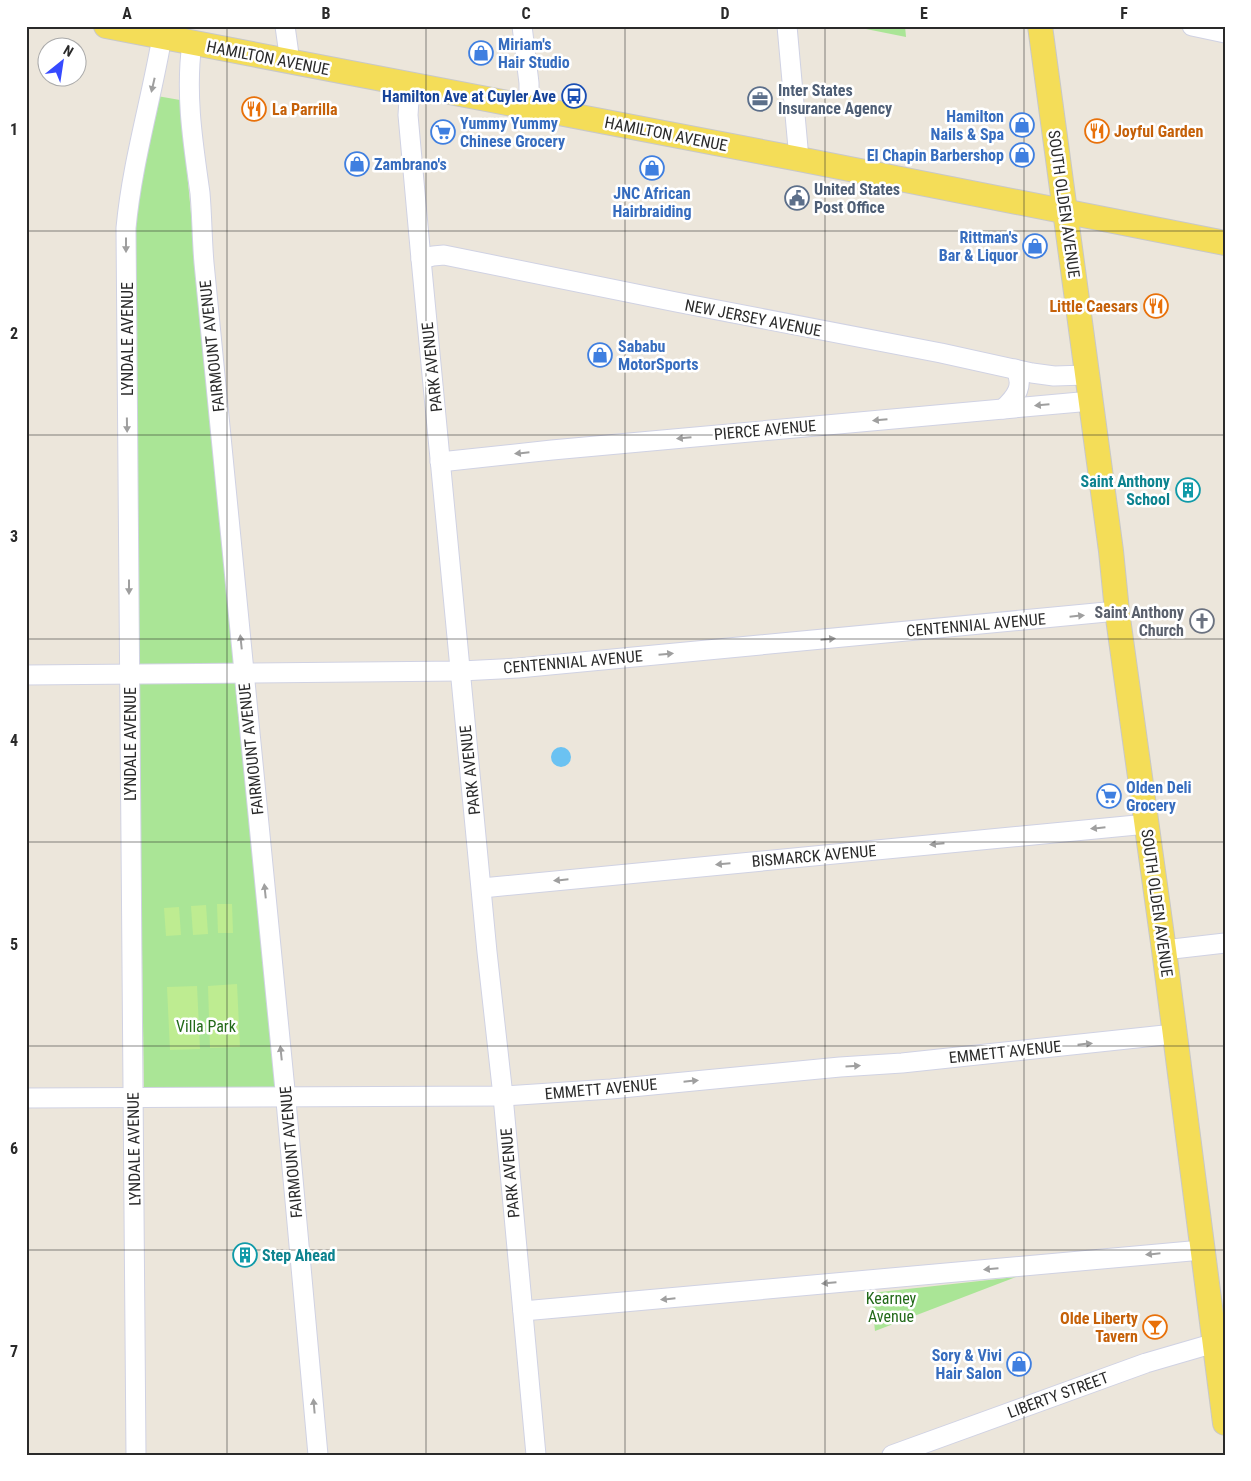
<svg xmlns="http://www.w3.org/2000/svg" width="1251" height="1481" font-family="'Roboto Condensed',sans-serif">
<rect width="100%" height="100%" fill="#ece6db"/>
<!-- green -->
<g fill="#aae596">
<polygon points="851,26 905,26 906,37"/>
<polygon points="157,96 180,100 276,1088 144,1094 132,215"/>
<polygon points="1016,1277 875,1331 871,1293"/>
</g>
<!-- pitch -->
<g fill="#beec91">
<polygon points="217,904 232,904 233,933 218,933"/>
<polygon points="206,905 208,934 193,935 191,906"/>
<polygon points="179,907 181,935 166,936 164,908"/>
<polygon points="237,984 240,1047 210,1048 208,986"/>
<polygon points="197,986 200,1049 170,1050 167,987"/>
</g>
<!-- water -->
<circle fill="#6bc2f2" cx="561" cy="757" r="10"/>
<g fill="none" stroke-linecap="round" stroke-linejoin="round">
<!-- minor casing -->
<g stroke="#d0d2e3" stroke-width="21">
<g id="minor">
<polyline points="285,26 290,62"/>
<polyline points="522,26 529,83 529,108"/>
<polyline points="787,26 799,159"/>
<polyline points="1192,26 1225,33"/>
<path d="M192 43C185 94 193 143 200 193 202 216 202 240 204 263L285 1090 318 1455"/>
<polyline points="410,85 408,115 421,259 487,952 503,1096 536,1455"/>
<polyline points="421,259 433,256 444,255 676,302 941,353 1032,373 1054,376 1087,375"/>
<path d="M1003 409C1016 397 1025 385 1015 369"/>
<polyline points="440,462 552,450 1091,401"/>
<polyline points="26,675 461,671 518,668 1117,611"/>
<polyline points="482,888 1147,824"/>
<polyline points="1164,950 1225,943"/>
<polyline points="26,1098 503,1096 611,1089 840,1067 902,1063 1174,1034"/>
<polyline points="523,1311 1202,1250"/>
<path d="M136 1455 126 228C132 163 151 101 162 37"/>
<polyline points="892,1455 1146,1363 1225,1340"/>
</g>
</g>
<!-- major casing -->
<g stroke="#c8c8c8" stroke-width="26">
<g id="major">
<polyline points="106,26 799,159 1225,243"/>
<polyline points="1040,26 1111,551 1117,611 1164,950 1225,1423"/>
</g>
</g>
<!-- minor -->
<use href="#minor" stroke="#fff" stroke-width="19"/>
<!-- major -->
<use href="#major" stroke="#f4dd58" stroke-width="24"/>
</g>
<!-- one-way arrows -->
<defs><path id="oneway-solid" d="M-6-.8H1V-3.2L6.5 0L1 3.2V.8H-6Z" transform="scale(1.25)"/></defs>
<g fill="#9f9f9f">
<use href="#oneway-solid" transform="translate(153 85) rotate(103)"/>
<use href="#oneway-solid" transform="translate(126 245) rotate(90)"/>
<use href="#oneway-solid" transform="translate(1042 405) rotate(175)"/>
<use href="#oneway-solid" transform="translate(880 420) rotate(175)"/>
<use href="#oneway-solid" transform="translate(127 425) rotate(89)"/>
<use href="#oneway-solid" transform="translate(684 438) rotate(175)"/>
<use href="#oneway-solid" transform="translate(522 453) rotate(174)"/>
<use href="#oneway-solid" transform="translate(129 587) rotate(90)"/>
<use href="#oneway-solid" transform="translate(1077 616) rotate(-6)"/>
<use href="#oneway-solid" transform="translate(828 639) rotate(-5)"/>
<use href="#oneway-solid" transform="translate(241 642) rotate(-96)"/>
<use href="#oneway-solid" transform="translate(666 654) rotate(-5)"/>
<use href="#oneway-solid" transform="translate(1098 828) rotate(174)"/>
<use href="#oneway-solid" transform="translate(937 844) rotate(175)"/>
<use href="#oneway-solid" transform="translate(723 864) rotate(175)"/>
<use href="#oneway-solid" transform="translate(561 880) rotate(174)"/>
<use href="#oneway-solid" transform="translate(265 891) rotate(-96)"/>
<use href="#oneway-solid" transform="translate(1085 1044) rotate(-6)"/>
<use href="#oneway-solid" transform="translate(281 1053) rotate(-96)"/>
<use href="#oneway-solid" transform="translate(853 1066) rotate(-4)"/>
<use href="#oneway-solid" transform="translate(691 1081) rotate(-6)"/>
<use href="#oneway-solid" transform="translate(1153 1254) rotate(174)"/>
<use href="#oneway-solid" transform="translate(991 1269) rotate(175)"/>
<use href="#oneway-solid" transform="translate(829 1283) rotate(175)"/>
<use href="#oneway-solid" transform="translate(668 1299) rotate(174)"/>
<use href="#oneway-solid" transform="translate(314 1406) rotate(-95)"/>
</g>
<!-- grid -->
<path fill="none" stroke="#2a2a2a" stroke-width="1" stroke-opacity="0.55" d="M227 26V1455M426 26V1455M625 26V1455M825 26V1455M1024 26V1455M26 231H1225M26 435H1225M26 639H1225M26 842H1225M26 1046H1225M26 1250H1225"/>
<!-- icons -->
<defs>
<g id="shop-ring" transform="scale(1.25)"><circle r="9.5" fill="#fff" stroke="#3f7fe0" stroke-width="1.5"/><path d="M-5-2.5h2.3a2.7 3.5 0 0 1 5.4 0H5L5.5 6h-11ZM-1.5-2.5h3a1.5 2.3 0 0 0-3 0Z" fill="#3f7fe0"/></g>
<g id="bus-ring" transform="scale(1.25)"><circle r="9.5" fill="#fff" stroke="#1a4fb4" stroke-width="1.5"/><path d="M-5-6H5V4H4V6H2V4H-2V6H-4V4H-5ZM-3.5-4V0h7V-4ZM-3.5 1.2v1.5H-2V1.2ZM2 1.2v1.5H3.5V1.2Z" fill="#1a4fb4"/></g>
<g id="office-ring" transform="scale(1.25)"><circle r="9.5" fill="#fff" stroke="#5c6f8a" stroke-width="1.5"/><path d="M-6-3h4V-5.5h4V-3h4V5H-6ZM-1-4.5V-3h2v-1.5ZM-6 0V1H6V0Z" fill="#5c6f8a"/></g>
<g id="restaurant-ring" transform="scale(1.25)"><circle r="9.5" fill="#fff" stroke="#e8710a" stroke-width="1.5"/><path d="M-5-6h1v4h1v-4h1v4h1v-4h1v5L-1.5 .5V6h-2V.5L-5-1ZM5-6V6H3V1.5H1.5Q1.5-4 5-6Z" fill="#e8710a"/></g>
<g id="supermarket-ring" transform="scale(1.25)"><circle r="9.5" fill="#fff" stroke="#3f7fe0" stroke-width="1.5"/><path d="M-6-5.5h2.5l.6 2H6L4.5 2H-2.5L-4.4-4H-6ZM-1.5 3.2a1.3 1.3 0 1 0 .1 0ZM3 3.2a1.3 1.3 0 1 0 .1 0Z" fill="#3f7fe0"/></g>
<g id="civic-ring" transform="scale(1.25)"><circle r="9.5" fill="#fff" stroke="#5c6f8a" stroke-width="1.5"/><path d="M-.6-6.5H3V-4.5H.6V-3L4-1V1h2V6H-6V1h2V-1L-.6-3ZM-1.2 2.5V6h2.4V2.5Z" fill="#5c6f8a"/></g>
<g id="building-ring" transform="scale(1.25)"><circle r="9.5" fill="#fff" stroke="#0f9aa8" stroke-width="1.5"/><path d="M-4-6H4V6H1V3H-1V6H-4ZM-2.5-4.3h1.7v1.8h-1.7ZM.8-4.3h1.7v1.8H.8ZM-2.5-1h1.7V.8h-1.7ZM.8-1h1.7V.8H.8Z" fill="#0f9aa8"/></g>
<g id="church-ring" transform="scale(1.25)"><circle r="9.5" fill="#fff" stroke="#6b7280" stroke-width="1.5"/><path d="M-1.2-6h2.4v3.5h3.3v2.4h-3.3V6h-2.4V-.1h-3.3v-2.4h3.3Z" fill="#6b7280"/></g>
<g id="bar-ring" transform="scale(1.25)"><circle r="9.5" fill="#fff" stroke="#e8710a" stroke-width="1.5"/><path d="M-6-5H6L.8 .8V4.5H3.5V6h-7V4.5H-.8V.8Z" fill="#e8710a"/></g>
</defs>
<g fill-rule="evenodd">
<use href="#shop-ring" x="481" y="53"/>
<use href="#bus-ring" x="574" y="96"/>
<use href="#office-ring" x="760" y="99"/>
<use href="#restaurant-ring" x="254" y="109"/>
<use href="#shop-ring" x="1022" y="125"/>
<use href="#restaurant-ring" x="1097" y="131"/>
<use href="#supermarket-ring" x="443" y="132"/>
<use href="#shop-ring" x="1022" y="155"/>
<use href="#shop-ring" x="357" y="164"/>
<use href="#shop-ring" x="652" y="168"/>
<use href="#civic-ring" x="797" y="198"/>
<use href="#shop-ring" x="1035" y="246"/>
<use href="#restaurant-ring" x="1156" y="306"/>
<use href="#shop-ring" x="600" y="355"/>
<use href="#building-ring" x="1188" y="490"/>
<use href="#church-ring" x="1202" y="621"/>
<use href="#supermarket-ring" x="1109" y="796"/>
<use href="#building-ring" x="245" y="1255"/>
<use href="#bar-ring" x="1155" y="1327"/>
<use href="#shop-ring" x="1019" y="1364"/>
</g>
<g text-anchor="middle" dominant-baseline="central" stroke-width="5" stroke-linejoin="round" paint-order="stroke">
<!-- shop labels -->
<g font-size="16" font-weight="bold" fill="#366cbe" stroke="#fff" text-anchor="start">
<text x="498" y="44">Miriam's<tspan x="498" dy="18">Hair Studio</tspan></text>
<text x="1004" y="116" text-anchor="end">Hamilton<tspan x="1004" dy="18">Nails &amp; Spa</tspan></text>
<text x="460" y="123">Yummy Yummy<tspan x="460" dy="18">Chinese Grocery</tspan></text>
<text x="1004" y="155" text-anchor="end">El Chapin Barbershop</text>
<text x="374" y="164">Zambrano's</text>
<text x="652" y="193" text-anchor="middle">JNC African<tspan x="652" dy="18">Hairbraiding</tspan></text>
<text x="1018" y="237" text-anchor="end">Rittman's<tspan x="1018" dy="18">Bar &amp; Liquor</tspan></text>
<text x="618" y="346">Sababu<tspan x="618" dy="18">MotorSports</tspan></text>
<text x="1126" y="787">Olden Deli<tspan x="1126" dy="18">Grocery</tspan></text>
<text x="1002" y="1355" text-anchor="end">Sory &amp; Vivi<tspan x="1002" dy="18">Hair Salon</tspan></text>
</g>
<!-- street labels -->
<g font-size="16" fill="#2a2a2a" stroke="#fff">
<text transform="translate(268 58) rotate(11)">HAMILTON AVENUE</text>
<text transform="translate(666 134) rotate(11)">HAMILTON AVENUE</text>
<text transform="translate(1064 204) rotate(82)">SOUTH OLDEN AVENUE</text>
<text transform="translate(753 318) rotate(11)">NEW JERSEY AVENUE</text>
<text transform="translate(127 339) rotate(-90)">LYNDALE AVENUE</text>
<text transform="translate(212 346) rotate(-96)">FAIRMOUNT AVENUE</text>
<text transform="translate(432 367) rotate(-96)">PARK AVENUE</text>
<text transform="translate(765 430) rotate(-5)">PIERCE AVENUE</text>
<text transform="translate(976 625) rotate(-5)">CENTENNIAL AVENUE</text>
<text transform="translate(573 662) rotate(-5)">CENTENNIAL AVENUE</text>
<text transform="translate(130 744) rotate(-90)">LYNDALE AVENUE</text>
<text transform="translate(251 749) rotate(-96)">FAIRMOUNT AVENUE</text>
<text transform="translate(470 770) rotate(-96)">PARK AVENUE</text>
<text transform="translate(814 856) rotate(-5)">BISMARCK AVENUE</text>
<text transform="translate(1157 903) rotate(82)">SOUTH OLDEN AVENUE</text>
<text transform="translate(1005 1052) rotate(-6)">EMMETT AVENUE</text>
<text transform="translate(601 1089) rotate(-5)">EMMETT AVENUE</text>
<text transform="translate(134 1149) rotate(-91)">LYNDALE AVENUE</text>
<text transform="translate(291 1152) rotate(-95)">FAIRMOUNT AVENUE</text>
<text transform="translate(510 1173) rotate(-95)">PARK AVENUE</text>
<text transform="translate(1058 1395) rotate(-20)">LIBERTY STREET</text>
</g>
<!-- service labels -->
<g font-size="16" font-weight="bold" fill="#4e5e75" stroke="#fff" text-anchor="start">
<text x="778" y="90">Inter States<tspan x="778" dy="18">Insurance Agency</tspan></text>
<text x="814" y="189">United States<tspan x="814" dy="18">Post Office</tspan></text>
</g>
<!-- transit labels -->
<g font-size="16" font-weight="bold" fill="#164399" stroke="#fff" text-anchor="end">
<text x="556" y="96">Hamilton Ave at Cuyler Ave</text>
</g>
<!-- food labels -->
<g font-size="16" font-weight="bold" fill="#c56008" stroke="#fff" text-anchor="start">
<text x="272" y="109">La Parrilla</text>
<text x="1114" y="131">Joyful Garden</text>
<text x="1138" y="306" text-anchor="end">Little Caesars</text>
<text x="1138" y="1318" text-anchor="end">Olde Liberty<tspan x="1138" dy="18">Tavern</tspan></text>
</g>
<!-- culture labels -->
<g font-size="16" font-weight="bold" fill="#0d838f" stroke="#fff" text-anchor="end">
<text x="1170" y="481">Saint Anthony<tspan x="1170" dy="18">School</tspan></text>
<text x="262" y="1255" text-anchor="start">Step Ahead</text>
</g>
<!-- worship labels -->
<g font-size="16" font-weight="bold" fill="#5b616d" stroke="#fff" text-anchor="end">
<text x="1184" y="612">Saint Anthony<tspan x="1184" dy="18">Church</tspan></text>
</g>
<!-- park labels -->
<g font-size="16" fill="#226918" stroke="#fff">
<text x="206" y="1026">Villa Park</text>
<text x="891" y="1298">Kearney<tspan x="891" dy="18">Avenue</tspan></text>
</g>
</g>
<!-- border -->
<rect width="1251" height="1481" fill="none" stroke="#ffffff" stroke-width="55"/>
<!-- north arrow -->
<g transform="translate(62 62) rotate(30)"><circle r="24" fill="#ffffff" stroke="#aaaaaa"/>
<path d="M0-4L9 19L0 12L-9 19Z" fill="#364aff"/>
<text y="-8" font-size="14" font-weight="bold" text-anchor="middle" fill="#2a2a2a">N</text>
</g>
<rect x="28" y="28" width="1196" height="1426" fill="none" stroke="#2a2a2a" stroke-width="2"/>
<g font-size="16" text-anchor="middle" font-weight="bold" fill="#2a2a2a">
<text x="127" y="19">A</text>
<text x="326" y="19">B</text>
<text x="526" y="19">C</text>
<text x="725" y="19">D</text>
<text x="924" y="19">E</text>
<text x="1124" y="19">F</text>
<text x="14" y="135">1</text>
<text x="14" y="339">2</text>
<text x="14" y="542">3</text>
<text x="14" y="746">4</text>
<text x="14" y="950">5</text>
<text x="14" y="1154">6</text>
<text x="14" y="1357">7</text>
</g>
</svg>
